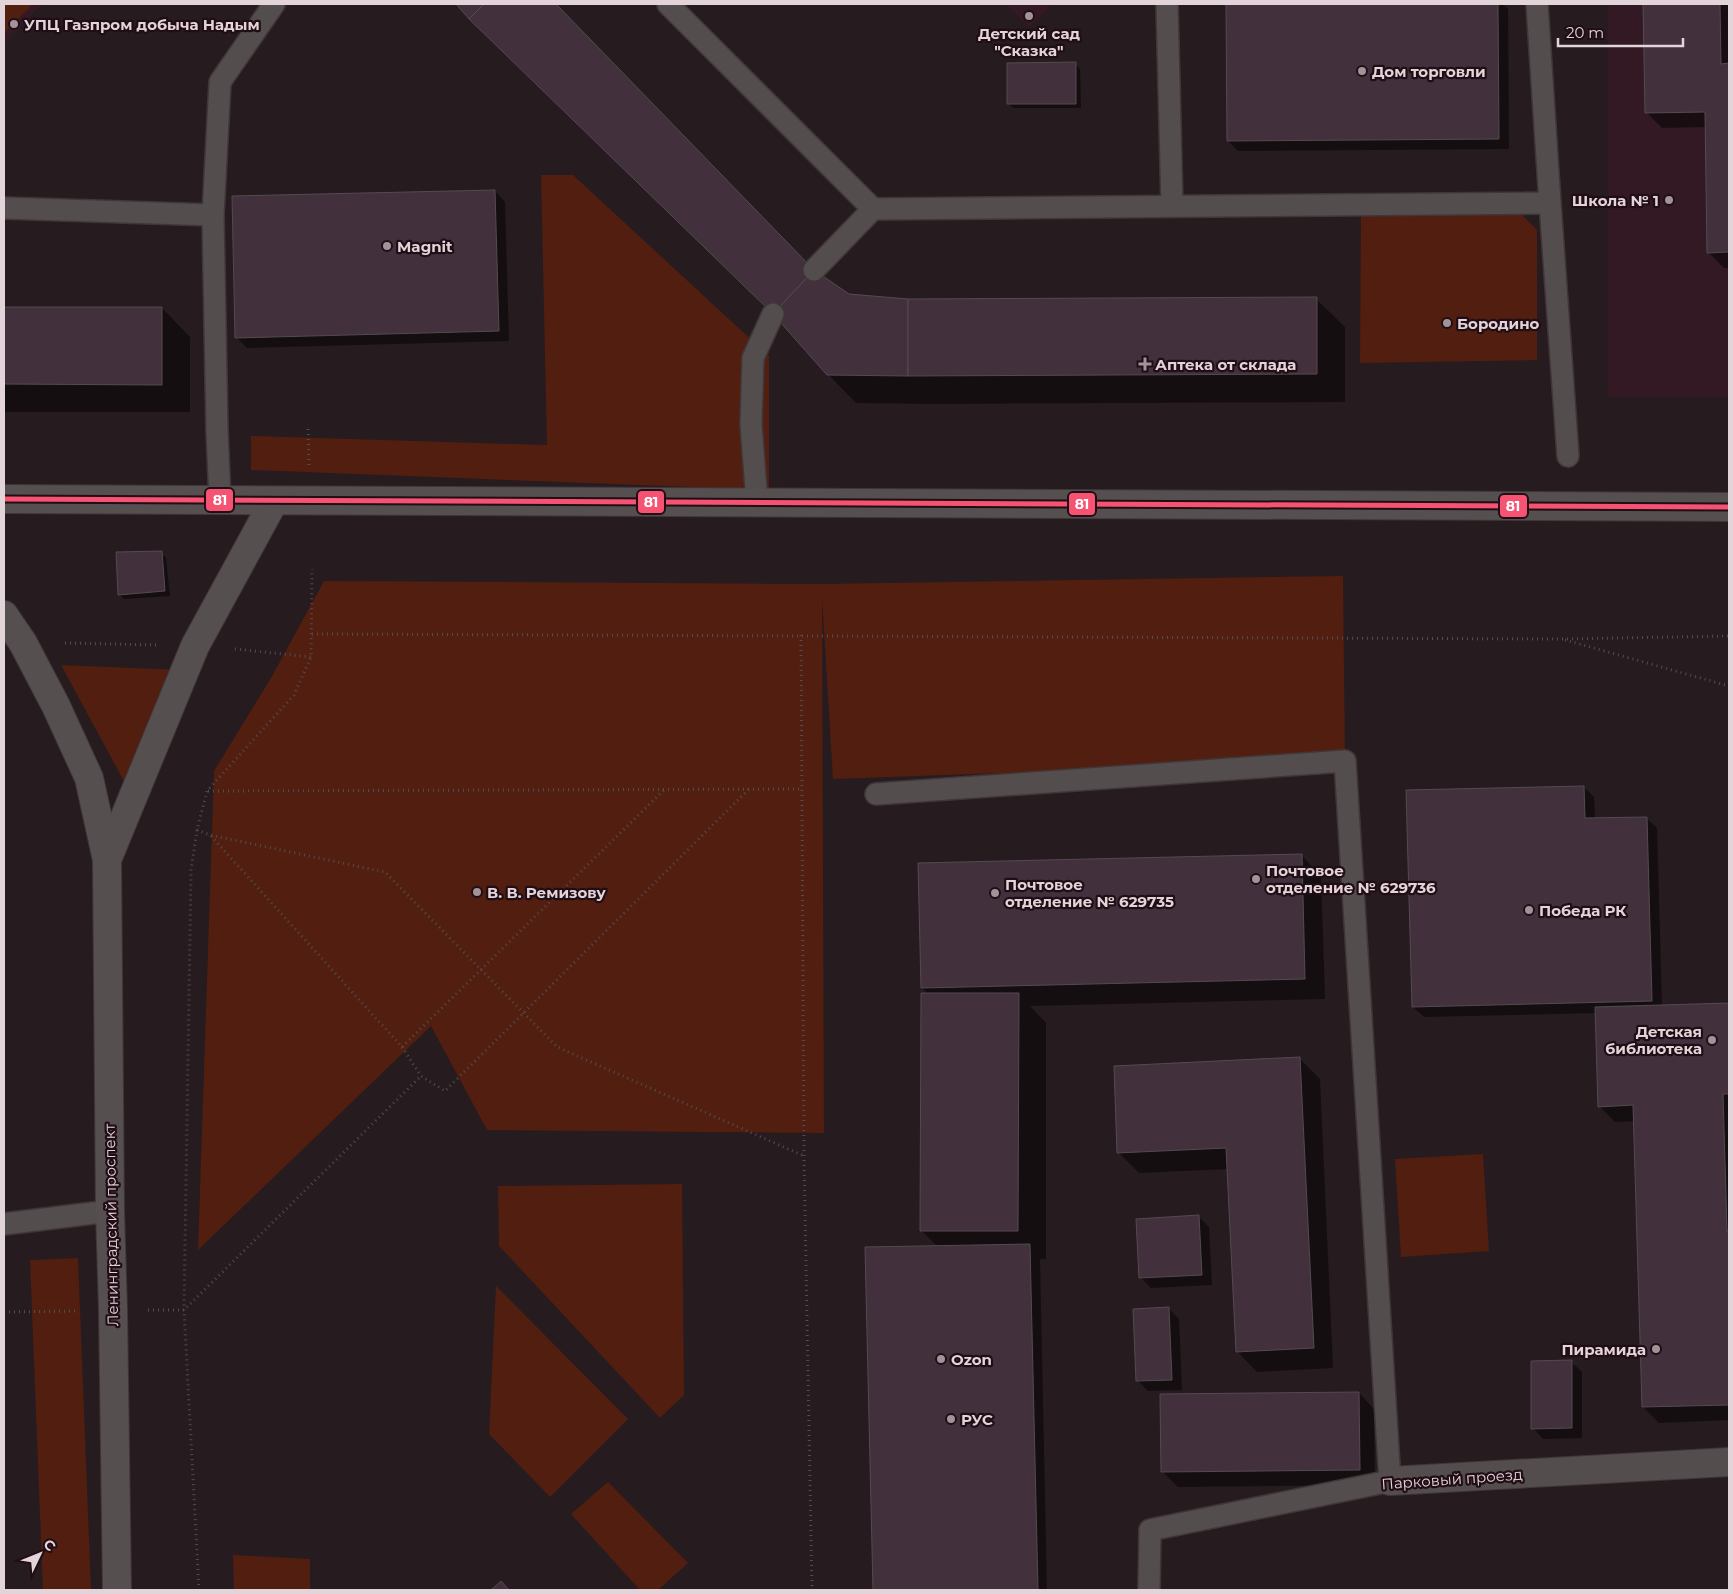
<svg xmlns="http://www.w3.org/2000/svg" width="1733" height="1594" font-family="Montserrat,sans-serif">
<rect width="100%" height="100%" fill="#261b1f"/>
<!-- built -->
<g fill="#321923">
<polygon points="4,4 43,4 4,44"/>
<polygon points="1005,4 1053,4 1029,27"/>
<rect x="1608" y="4" width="121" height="393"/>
</g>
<!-- green -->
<g fill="#521e0f">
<polygon points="4,4 33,4 4,33"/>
<polygon points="541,175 573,175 769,356 769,490 251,470 251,436 547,445"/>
<polygon points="1516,209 1537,230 1537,360 1360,363 1361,211"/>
<polygon points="1343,576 1345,761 833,779 822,597 824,1133 487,1130 431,1026 198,1250 214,771 271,678 324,581 822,584"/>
<polygon points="61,665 180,670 126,785"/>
<polygon points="1483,1154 1489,1251 1401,1257 1395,1159"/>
<polygon points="682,1184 684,1395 660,1418 499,1246 498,1186"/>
<polygon points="78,1258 91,1590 43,1590 30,1260"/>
<polygon points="496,1286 628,1419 550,1497 489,1434"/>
<polygon points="608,1482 688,1563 658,1590 640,1590 571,1514"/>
<polygon points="233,1555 310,1559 310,1590 234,1590"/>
</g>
<!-- shadow -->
<g fill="#0007">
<polygon points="458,4 555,4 816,273 849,296 908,300 1316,299 1345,327 1345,402 937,404 856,403 828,374 779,320 499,48 470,19"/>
<polygon points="1227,4 1503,4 1508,9 1509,149 1238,151 1228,141"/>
<polygon points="1644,4 1729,4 1729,268 1724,268 1708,252 1707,127 1662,128 1647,113"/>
<polygon points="1075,64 1080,69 1081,108 1013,108 1008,103"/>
<polygon points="495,191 505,202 509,341 247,348 236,337"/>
<polygon points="4,308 162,308 190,337 190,412 4,412"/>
<polygon points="161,553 166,558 170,596 124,599 119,594"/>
<polygon points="1584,787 1594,797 1595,819 1646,818 1657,828 1662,1007 1729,1005 1729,1420 1659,1423 1643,1407 1635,1121 1615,1122 1599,1106 1596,1013 1424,1017 1413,1007"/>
<polygon points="1301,855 1321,876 1325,999 1030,1006 1046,1023 1046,1259 1040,1259 1047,1590 874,1590 866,1249 938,1247 921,1230 928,994 922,988"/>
<polygon points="1300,1059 1320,1079 1333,1368 1257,1372 1237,1351 1228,1169 1139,1173 1119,1153"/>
<polygon points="1199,1217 1209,1227 1212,1285 1151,1288 1141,1278"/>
<polygon points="1169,1309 1179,1319 1182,1390 1148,1391 1137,1380"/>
<polygon points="1571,1362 1582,1372 1582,1438 1543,1439 1533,1428"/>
<polygon points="1359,1393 1374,1409 1375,1485 1178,1487 1162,1471"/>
</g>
<!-- building -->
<g fill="#42313d" stroke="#544b4f">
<polygon points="456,4 484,4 469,19"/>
<polygon points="484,4 556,4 814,270 773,314 469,19"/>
<polygon points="1226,4 1498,4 1499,139 1227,141"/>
<polygon points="1643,4 1720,4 1721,64 1729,63 1729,252 1707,253 1705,112 1645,113"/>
<polygon points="1076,62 1076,104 1007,104 1007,63"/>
<polygon points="495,190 499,331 235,338 232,196"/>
<polygon points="814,270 849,294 908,299 908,376 827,375 773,314"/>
<polygon points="1317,297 1317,374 908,376 908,299"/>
<polygon points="4,307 162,307 162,385 4,384"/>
<polygon points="162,551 165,591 118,595 116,552"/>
<polygon points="1584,786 1585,818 1647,817 1652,1001 1412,1007 1406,790"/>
<polygon points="1302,854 1305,979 921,988 918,863"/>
<polygon points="921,993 1019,993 1018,1231 920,1231"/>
<polygon points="1729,1003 1729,1094 1723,1094 1727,1231 1729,1231 1729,1405 1642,1407 1633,1105 1598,1107 1595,1007"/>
<polygon points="1300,1057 1314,1348 1236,1352 1226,1148 1117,1153 1114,1066"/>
<polygon points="1199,1215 1202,1275 1139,1278 1136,1219"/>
<polygon points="1030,1244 1038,1590 873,1590 865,1247"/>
<polygon points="1169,1307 1172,1380 1136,1381 1133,1309"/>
<polygon points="1572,1360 1572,1428 1531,1429 1531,1361"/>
<polygon points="1359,1392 1360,1470 1161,1472 1160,1394"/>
<polygon points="501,1581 509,1590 491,1590"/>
</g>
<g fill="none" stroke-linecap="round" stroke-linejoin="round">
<!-- lane casing -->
<g stroke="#40363a" stroke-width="24">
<g id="lane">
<polyline points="668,4 873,209 1550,203 1537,4"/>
<polyline points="1167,4 1172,206"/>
<polyline points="1550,203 1568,456"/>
<polyline points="4,208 213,215"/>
<polyline points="814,270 873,209"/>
<polyline points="220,501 217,431 213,215 220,82 274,4"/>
<polyline points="757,503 751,424 753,358 773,314"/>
<polyline points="876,794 1345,761 1390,1481 1150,1530 1149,1590"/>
<polyline points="4,1224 110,1211"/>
</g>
</g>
<!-- street casing -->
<g stroke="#40363a" stroke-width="30">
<polyline id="street" points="1390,1481 1729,1462"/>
</g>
<!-- secondary casing -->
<g stroke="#40363a" stroke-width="30">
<g id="secondary">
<polyline points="4,499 1729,507"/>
<polyline points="4,615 23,643 56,706 89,778 107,860 110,1211 113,1310 117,1590"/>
<polyline points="107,860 195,646 274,501"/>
</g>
</g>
<!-- path -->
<g stroke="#534d4f" stroke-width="3" stroke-dasharray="1 4" stroke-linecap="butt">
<polyline points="308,429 309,466"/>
<polyline points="312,634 1560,639 1729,636"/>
<polyline points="801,635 804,1156 812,1590"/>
<polyline points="1565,640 1729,686"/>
<polyline points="65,643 156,645"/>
<polyline points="235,649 311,657"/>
<polyline points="208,791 801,789"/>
<polyline points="197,830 210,835 385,872 557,1047 804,1156"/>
<polyline points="211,836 402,1047 664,790"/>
<polyline points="402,1047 421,1076 445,1091 749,789"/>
<polyline points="148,1310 184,1310 421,1076"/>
<polyline points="4,1312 77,1311"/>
<polyline points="199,1590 184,1310 191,870 197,830 207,791 294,695 311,657 312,569"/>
</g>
<!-- lane -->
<use href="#lane" stroke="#534d4d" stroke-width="21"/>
<!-- street -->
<use href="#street" stroke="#534d4d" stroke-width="28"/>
<!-- secondary -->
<use href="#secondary" stroke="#554f4f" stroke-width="28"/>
<!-- bus-1 casing -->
<g stroke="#210d15" stroke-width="9">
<polyline id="bus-1" points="4,499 1729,507"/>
</g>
<!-- bus-1 -->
<use href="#bus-1" stroke="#f65372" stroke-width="5"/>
</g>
<!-- markers -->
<g fill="#a19398" stroke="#210d15" stroke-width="2">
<circle cx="1029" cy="16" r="5"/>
<circle cx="14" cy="24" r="5"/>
<circle cx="1362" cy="71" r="5"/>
<circle cx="1669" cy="200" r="5"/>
<circle cx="387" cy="246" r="5"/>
<circle cx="1447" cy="323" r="5"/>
<path d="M1142.5 356.5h5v5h5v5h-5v5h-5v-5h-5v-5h5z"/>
<circle cx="1256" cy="879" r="5"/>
<circle cx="477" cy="892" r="5"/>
<circle cx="995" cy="893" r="5"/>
<circle cx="1529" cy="910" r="5"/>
<circle cx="1712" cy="1040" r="5"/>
<circle cx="1656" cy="1349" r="5"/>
<circle cx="941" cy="1359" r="5"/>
<circle cx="951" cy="1419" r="5"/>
</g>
<g text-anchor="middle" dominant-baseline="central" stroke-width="4.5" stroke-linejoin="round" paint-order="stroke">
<!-- poi labels -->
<g font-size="15" font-weight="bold" fill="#e3d4d9" stroke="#210d15" text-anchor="start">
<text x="24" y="24">УПЦ Газпром добыча Надым</text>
<text x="1029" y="33" text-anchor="middle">Детский сад<tspan x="1029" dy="17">"Сказка"</tspan></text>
<text x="1372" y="71">Дом торговли</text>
<text x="1659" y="200" text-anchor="end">Школа № 1</text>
<text x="397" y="246">Magnit</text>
<text x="1457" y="323">Бородино</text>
<text x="1155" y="364">Аптека от склада</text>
<text x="1266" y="870">Почтовое<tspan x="1266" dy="17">отделение № 629736</tspan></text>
<text x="1005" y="884">Почтовое<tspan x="1005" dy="17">отделение № 629735</tspan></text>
<text x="487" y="892">В. В. Ремизову</text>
<text x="1539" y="910">Победа РК</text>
<text x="1702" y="1031" text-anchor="end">Детская<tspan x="1702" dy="17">библиотека</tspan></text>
<text x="1646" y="1349" text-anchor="end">Пирамида</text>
<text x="951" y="1359">Ozon</text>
<text x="961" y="1419">РУС</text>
</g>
<!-- street labels -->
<g font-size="15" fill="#e3d4d9" stroke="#210d15">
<text transform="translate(111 1225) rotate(-91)">Ленинградский проспект</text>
<text transform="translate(1452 1479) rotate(-4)">Парковый проезд</text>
</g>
</g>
<g stroke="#210d15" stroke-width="2">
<rect x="205" y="488" width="29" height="24" rx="5" fill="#f65372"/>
<rect x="637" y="490" width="28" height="24" rx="5" fill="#f65372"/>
<rect x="1068" y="492" width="28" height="24" rx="5" fill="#f65372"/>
<rect x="1499" y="494" width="29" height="24" rx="5" fill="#f65372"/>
</g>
<g font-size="14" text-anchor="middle" font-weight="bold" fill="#fff">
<text x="220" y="505">81</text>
<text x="651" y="507">81</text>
<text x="1082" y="509">81</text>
<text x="1513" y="511">81</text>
</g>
<!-- border -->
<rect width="1733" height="1594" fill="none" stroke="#e3d4d9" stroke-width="10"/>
<!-- north arrow -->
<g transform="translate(40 1554) rotate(47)" stroke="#210d15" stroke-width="4" paint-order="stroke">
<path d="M0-4L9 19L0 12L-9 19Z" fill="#e3d4d9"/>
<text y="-8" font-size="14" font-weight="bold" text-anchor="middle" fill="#e3d4d9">С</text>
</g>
<!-- scale -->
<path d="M1558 38v8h125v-8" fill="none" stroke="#e3d4d9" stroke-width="2.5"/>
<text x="1566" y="38" font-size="15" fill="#e3d4d9" stroke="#210d15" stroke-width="4" paint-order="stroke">20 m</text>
</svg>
